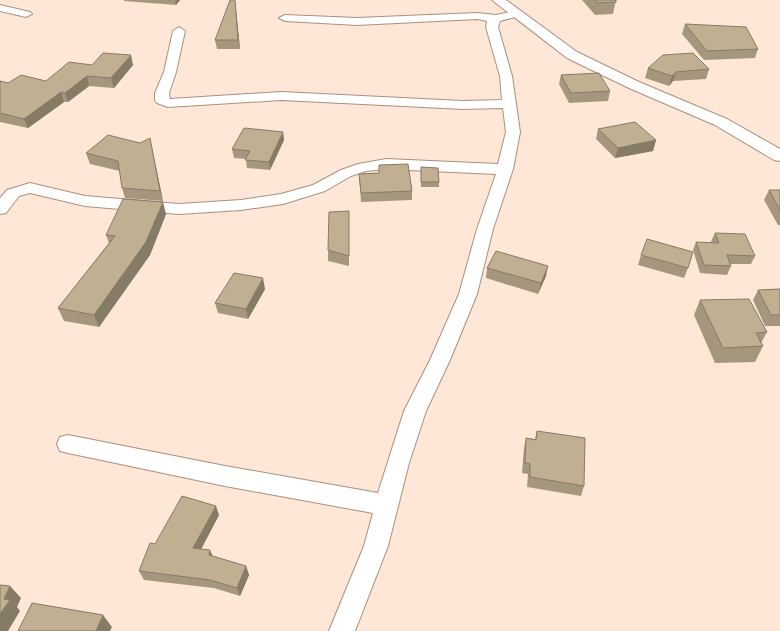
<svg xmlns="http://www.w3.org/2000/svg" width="780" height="631" font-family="'Sofia Sans Condensed',sans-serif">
<rect width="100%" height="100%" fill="#fee7d7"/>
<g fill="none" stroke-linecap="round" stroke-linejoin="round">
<!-- minor casing -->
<g stroke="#ab907d" stroke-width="2">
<g id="minor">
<polygon points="0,5 30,12 32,14 26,17 0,11"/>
<polygon points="515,11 519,12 521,14 519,16 500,21 498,27 512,76 520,132 513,169 493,229 477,294 450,360 426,411 409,463 388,546 355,631 329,631 364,546 373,513 225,486 68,453 60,451 57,444 60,437 68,435 225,466 378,493 404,411 430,360 459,294 477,229 496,174 386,169 366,171 351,176 325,191 283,204 241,210 179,214 85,206 30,193 19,196 6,213 0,214 0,198 7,190 30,183 85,196 179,204 241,200 281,194 313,185 341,170 358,164 386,159 498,164 506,132 503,108 463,109 281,100 168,107 157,103 155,100 155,93 164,72 173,31 179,27 185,31 176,72 169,93 170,99 281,92 463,101 502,100 500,76 486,27 487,21 477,19 357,25 285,21 279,18 285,15 357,18 477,13 496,15"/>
</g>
</g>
<!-- tertiary casing -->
<g stroke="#ab907d" stroke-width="2">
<polygon id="tertiary" points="492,0 506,0 577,52 639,82 727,119 780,149 780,161 774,160 715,125 629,88 567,58"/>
</g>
<!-- minor -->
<use href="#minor" fill="#fff" fill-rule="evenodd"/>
<!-- tertiary -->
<use href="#tertiary" fill="#fff" fill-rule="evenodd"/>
</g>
<!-- wall -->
<g fill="#a5977d">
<polygon points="124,0 180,0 176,5 124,1"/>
<polygon points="235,0 240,49 217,49 215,40"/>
<polygon points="582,0 616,0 613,14 595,15"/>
<polygon points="685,24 758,49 755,58 704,60 682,34"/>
<polygon points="133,65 114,88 89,86 68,102 64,102 28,128 0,122 0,81 8,83 46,81"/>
<polygon points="648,68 709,69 706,79 673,81 669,86 645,78"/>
<polygon points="561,75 610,91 608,101 569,103 559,84"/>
<polygon points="598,129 656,140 653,151 615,158 596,139"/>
<polygon points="283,132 284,140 270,170 247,168 246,159 234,158 232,149"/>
<polygon points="152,148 163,201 125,198 122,188 120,171 90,164 86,153"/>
<polygon points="379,165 412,191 412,200 361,202 359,174 379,173"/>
<polygon points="421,167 439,182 439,187 421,187"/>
<polygon points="769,190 780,190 780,225 778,225 764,200"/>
<polygon points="166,214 150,255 99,327 64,321 58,308 109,243 106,235"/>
<polygon points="349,222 349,266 328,261 328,250"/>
<polygon points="715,233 755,256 751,264 730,264 731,266 727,275 700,273 693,250 696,242 712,242 711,241"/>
<polygon points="641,255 688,268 684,278 638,265"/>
<polygon points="487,268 546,276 538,294 486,278"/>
<polygon points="265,289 248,319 218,313 215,303"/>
<polygon points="780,289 780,326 765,326 753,300 758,290"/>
<polygon points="700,300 767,332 761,343 763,346 755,362 715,363 694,315"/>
<polygon points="537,431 584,486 581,496 527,487 528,474 522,473 524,448 526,438 535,439"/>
<polygon points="219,515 201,549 213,556 246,566 249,575 240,596 214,588 144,580 139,571 155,544"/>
</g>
<!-- shaded-wall -->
<g fill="#867b66">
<polygon points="175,0 180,0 176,5"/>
<polygon points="235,0 240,49 238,40"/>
<polygon points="131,55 133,65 114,88 111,78"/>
<polygon points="676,72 673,81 669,86 672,76"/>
<polygon points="87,76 89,86 68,102 65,93"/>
<polygon points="61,92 64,102 28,128 24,119"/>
<polygon points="283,132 284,140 270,170 269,162"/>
<polygon points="150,138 152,148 163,201 160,191"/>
<polygon points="656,140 653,151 615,158 618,148"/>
<polygon points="163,202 166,214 150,255 99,327 94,315"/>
<polygon points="548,266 546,276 538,294 541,283"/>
<polygon points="263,278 265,289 248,319 246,309"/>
<polygon points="216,506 219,515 197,557 193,548"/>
<polygon points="210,550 214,559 209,555"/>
<polygon points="246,566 249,575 240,596 237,588"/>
<polygon points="10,586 21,598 17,607 20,611 8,631 0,631 0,614 4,599"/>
<polygon points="103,615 112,627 110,631 96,631"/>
</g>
<!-- building -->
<g fill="#c0b091" stroke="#867b66">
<polygon points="230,0 235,0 238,40 215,40"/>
<polygon points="595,0 616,0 616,2 597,3"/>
<polygon points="685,24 746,27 758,49 707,51"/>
<polygon points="103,53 131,55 111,78 87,76 65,93 61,92 24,119 0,113 0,81 8,83 21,75 46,81 69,62 92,65"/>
<polygon points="693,53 709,69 676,72 672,76 648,68 663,55"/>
<polygon points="599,73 610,91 571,93 561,75"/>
<polygon points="635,122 656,140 618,148 598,129"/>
<polygon points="244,128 283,132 269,162 245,160 250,151 232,149"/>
<polygon points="108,135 140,143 150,138 160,191 122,188 118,161 86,153"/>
<polygon points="408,164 412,191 361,193 359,174 379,173 379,165"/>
<polygon points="421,167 438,168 439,182 421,182"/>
<polygon points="769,190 780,190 780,210"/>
<polygon points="123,199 163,202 146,242 94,315 58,308 115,236 106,235"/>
<polygon points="349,211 349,256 328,250 329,212"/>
<polygon points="715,233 745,234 755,256 727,255 731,266 704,265 696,242 719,243"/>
<polygon points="647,239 693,252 688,268 641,255"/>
<polygon points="496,251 548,266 541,283 487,268"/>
<polygon points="234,273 263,278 246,309 215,303"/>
<polygon points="780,289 780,315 771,315 758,290"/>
<polygon points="749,299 767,332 756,333 763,346 723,348 700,300"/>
<polygon points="537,431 585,438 584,486 530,477 530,464 525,463 526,438 536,440"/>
<polygon points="182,496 216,506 193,548 210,550 209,555 246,566 237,588 210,580 139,571 150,543 155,544"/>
<polygon points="0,585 10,586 4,599 10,600 0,614"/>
<polygon points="32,603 103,615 96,631 18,631"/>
</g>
</svg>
